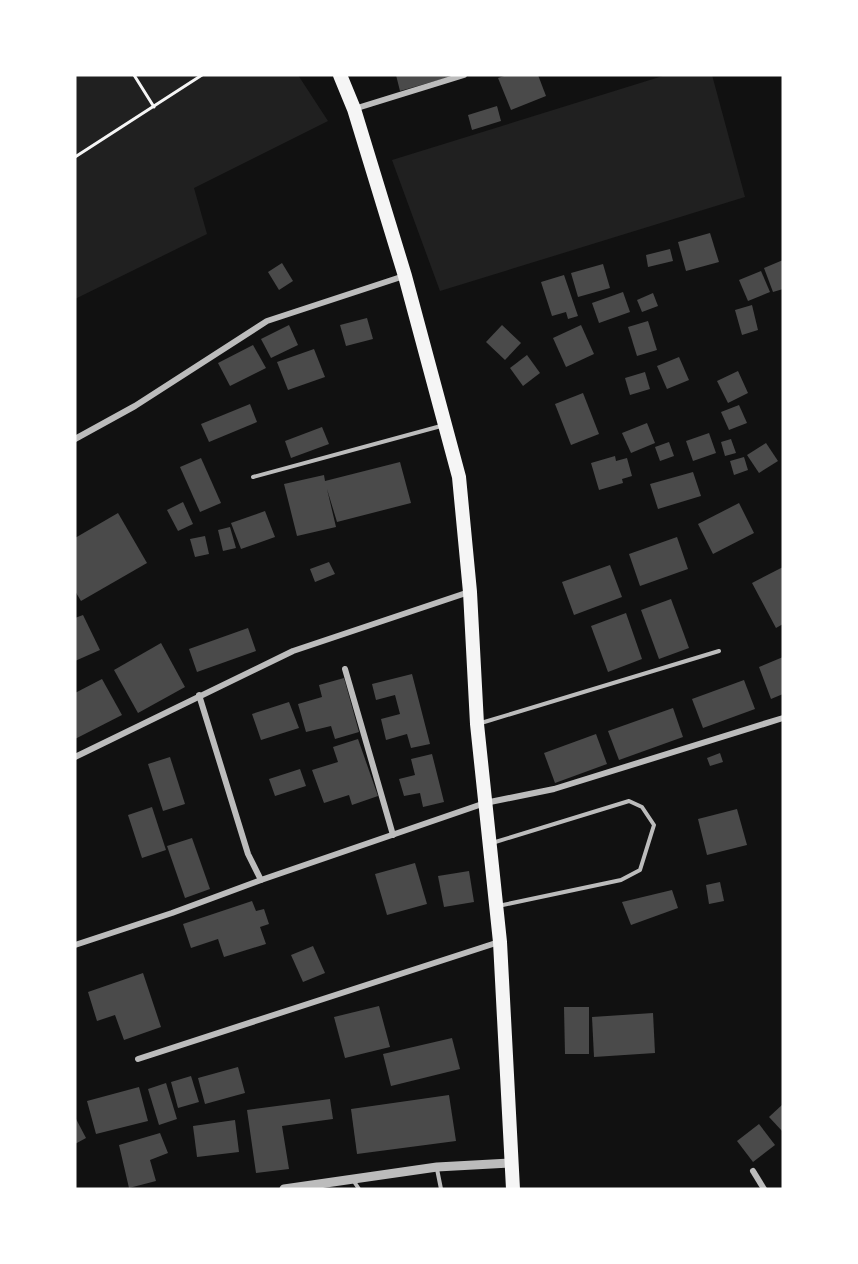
<svg xmlns="http://www.w3.org/2000/svg" width="858" height="1264" font-family="'Noto Sans',sans-serif">
<rect width="100%" height="100%" fill="#111"/>
<!-- green -->
<g fill="#202020">
<polygon points="75,75 298,75 328,121 194,188 207,234 75,299"/>
<polygon points="666,75 712,75 745,197 440,291 392,160"/>
</g>
<!-- building -->
<g fill="#4a4a4a">
<polygon points="396,75 453,75 453,76 400,91"/>
<polygon points="507,75 538,75 546,96 511,110 498,78"/>
<polygon points="497,106 501,121 472,130 468,115"/>
<polygon points="710,233 719,262 686,271 678,242"/>
<polygon points="670,249 673,261 648,267 646,255"/>
<polygon points="783,260 783,289 773,292 764,268"/>
<polygon points="282,263 293,281 279,290 268,272"/>
<polygon points="603,264 610,288 578,297 571,273"/>
<polygon points="761,271 770,292 748,301 739,280"/>
<polygon points="564,275 578,316 568,319 566,312 552,316 541,282"/>
<polygon points="623,292 630,312 599,323 592,303"/>
<polygon points="653,293 658,306 642,312 637,300"/>
<polygon points="752,305 758,330 742,335 735,310"/>
<polygon points="367,318 373,339 346,346 340,325"/>
<polygon points="648,321 657,350 637,356 628,327"/>
<polygon points="289,325 298,345 271,358 261,339"/>
<polygon points="502,325 521,343 505,360 486,342"/>
<polygon points="581,325 594,354 566,367 553,338"/>
<polygon points="253,345 266,368 230,386 218,363"/>
<polygon points="314,349 325,377 288,390 277,362"/>
<polygon points="527,355 540,373 523,386 510,368"/>
<polygon points="679,357 689,380 667,389 657,366"/>
<polygon points="738,371 748,393 728,403 717,381"/>
<polygon points="645,372 650,389 630,395 625,378"/>
<polygon points="583,393 599,434 571,445 555,404"/>
<polygon points="250,404 257,422 209,442 201,424"/>
<polygon points="739,405 747,423 729,430 721,412"/>
<polygon points="647,423 655,443 631,453 622,433"/>
<polygon points="322,427 329,444 291,458 285,441"/>
<polygon points="709,433 716,453 693,461 686,441"/>
<polygon points="731,439 736,453 725,456 721,442"/>
<polygon points="669,442 674,456 660,461 655,447"/>
<polygon points="766,443 778,461 759,473 747,455"/>
<polygon points="615,456 616,461 627,458 632,476 622,479 623,483 599,490 591,463"/>
<polygon points="744,457 748,470 734,475 730,461"/>
<polygon points="201,458 221,503 200,512 180,467"/>
<polygon points="400,462 411,503 337,522 327,489 336,527 297,536 284,484 324,475 325,481"/>
<polygon points="693,472 701,496 658,509 650,484"/>
<polygon points="183,502 193,524 178,531 167,510"/>
<polygon points="739,503 754,533 713,554 698,524"/>
<polygon points="265,511 275,537 241,549 231,523"/>
<polygon points="118,513 147,563 81,601 75,591 75,538"/>
<polygon points="230,527 236,548 223,551 218,530"/>
<polygon points="205,536 209,554 195,557 190,539"/>
<polygon points="677,537 688,569 640,586 629,554"/>
<polygon points="329,562 335,574 315,582 310,569"/>
<polygon points="610,565 622,597 574,615 562,582"/>
<polygon points="783,567 783,624 776,628 752,583"/>
<polygon points="671,599 689,648 659,659 641,610"/>
<polygon points="626,613 642,659 608,672 591,626"/>
<polygon points="83,615 100,650 75,661 75,618"/>
<polygon points="248,628 256,651 197,672 189,649"/>
<polygon points="161,643 185,687 138,713 114,670"/>
<polygon points="783,657 783,694 771,699 759,667"/>
<polygon points="412,674 430,744 411,748 407,734 386,740 381,719 400,714 395,695 376,700 372,684"/>
<polygon points="344,678 359,732 335,739 331,726 306,732 298,704 322,697 319,685"/>
<polygon points="102,679 122,715 75,739 75,693"/>
<polygon points="744,680 755,709 703,728 692,699"/>
<polygon points="289,702 299,728 261,740 252,714"/>
<polygon points="673,708 683,737 619,760 608,731"/>
<polygon points="596,734 607,764 555,783 544,753"/>
<polygon points="358,739 378,796 352,805 349,795 324,803 312,770 338,762 333,747"/>
<polygon points="720,753 723,762 710,766 707,758"/>
<polygon points="432,754 444,802 423,807 420,793 404,796 399,779 415,775 411,759"/>
<polygon points="170,757 185,804 163,811 148,764"/>
<polygon points="300,769 306,786 275,796 269,779"/>
<polygon points="152,807 166,850 142,858 128,815"/>
<polygon points="737,809 747,845 707,855 698,819"/>
<polygon points="192,838 210,889 185,898 167,846"/>
<polygon points="415,863 427,904 387,915 375,874"/>
<polygon points="469,871 474,902 444,907 438,876"/>
<polygon points="720,882 724,901 709,904 706,885"/>
<polygon points="672,890 678,908 631,925 622,902"/>
<polygon points="252,901 256,911 264,909 269,924 260,927 266,944 224,957 218,939 191,948 183,924"/>
<polygon points="313,946 325,973 303,982 291,955"/>
<polygon points="143,973 161,1027 124,1040 115,1015 97,1021 88,992"/>
<polygon points="379,1006 390,1047 345,1058 334,1017"/>
<polygon points="564,1007 589,1007 589,1054 565,1054"/>
<polygon points="653,1013 655,1053 594,1057 592,1017"/>
<polygon points="452,1038 460,1069 391,1086 383,1054"/>
<polygon points="238,1067 245,1093 205,1104 198,1078"/>
<polygon points="191,1076 199,1102 178,1108 171,1082"/>
<polygon points="166,1083 177,1119 159,1125 148,1089"/>
<polygon points="139,1087 148,1121 96,1134 87,1101"/>
<polygon points="449,1095 456,1141 357,1154 351,1109"/>
<polygon points="330,1099 333,1119 282,1126 289,1169 256,1173 247,1110"/>
<polygon points="783,1104 783,1132 769,1117"/>
<polygon points="75,1117 86,1138 75,1144"/>
<polygon points="235,1120 239,1152 197,1157 193,1126"/>
<polygon points="759,1124 775,1145 753,1162 737,1141"/>
<polygon points="160,1133 168,1153 150,1160 156,1181 129,1188 119,1145"/>
</g>
<g fill="none" stroke-linecap="round" stroke-linejoin="round">
<!-- path -->
<g stroke="#f5f5f5" stroke-width="3">
<polyline points="134,75 154,107"/>
<polyline points="75,157 202,75"/>
</g>
<!-- service -->
<g stroke="#bcbcbc" stroke-width="4">
<polyline points="253,477 441,426"/>
<polyline points="481,723 719,651"/>
<polyline points="492,843 629,801 642,807 654,825 640,870 621,880 498,906"/>
<polyline points="437,1169 441,1189"/>
<polyline points="353,1180 359,1189"/>
</g>
<!-- minor -->
<g stroke="#bcbcbc" stroke-width="6">
<polyline points="354,109 464,75"/>
<polyline points="75,439 135,406 267,321 404,276"/>
<polyline points="345,669 393,835"/>
<polyline points="199,695 248,854 261,880 485,803 554,789 783,718"/>
<polyline points="75,757 293,651 469,592"/>
<polyline points="75,945 172,913 261,880"/>
<polyline points="138,1059 499,942"/>
<polyline points="753,1171 764,1189"/>
</g>
<!-- tertiary -->
<polyline stroke="#bcbcbc" stroke-width="9" points="284,1189 437,1167 510,1163"/>
<!-- trunk -->
<polyline stroke="#f5f5f5" stroke-width="14" points="340,75 354,109 405,276 459,477 470,592 477,724 500,942 513,1189"/>
</g>
<!-- border -->
<rect width="858" height="1264" fill="none" stroke="#ffffff" stroke-width="153"/>
</svg>
